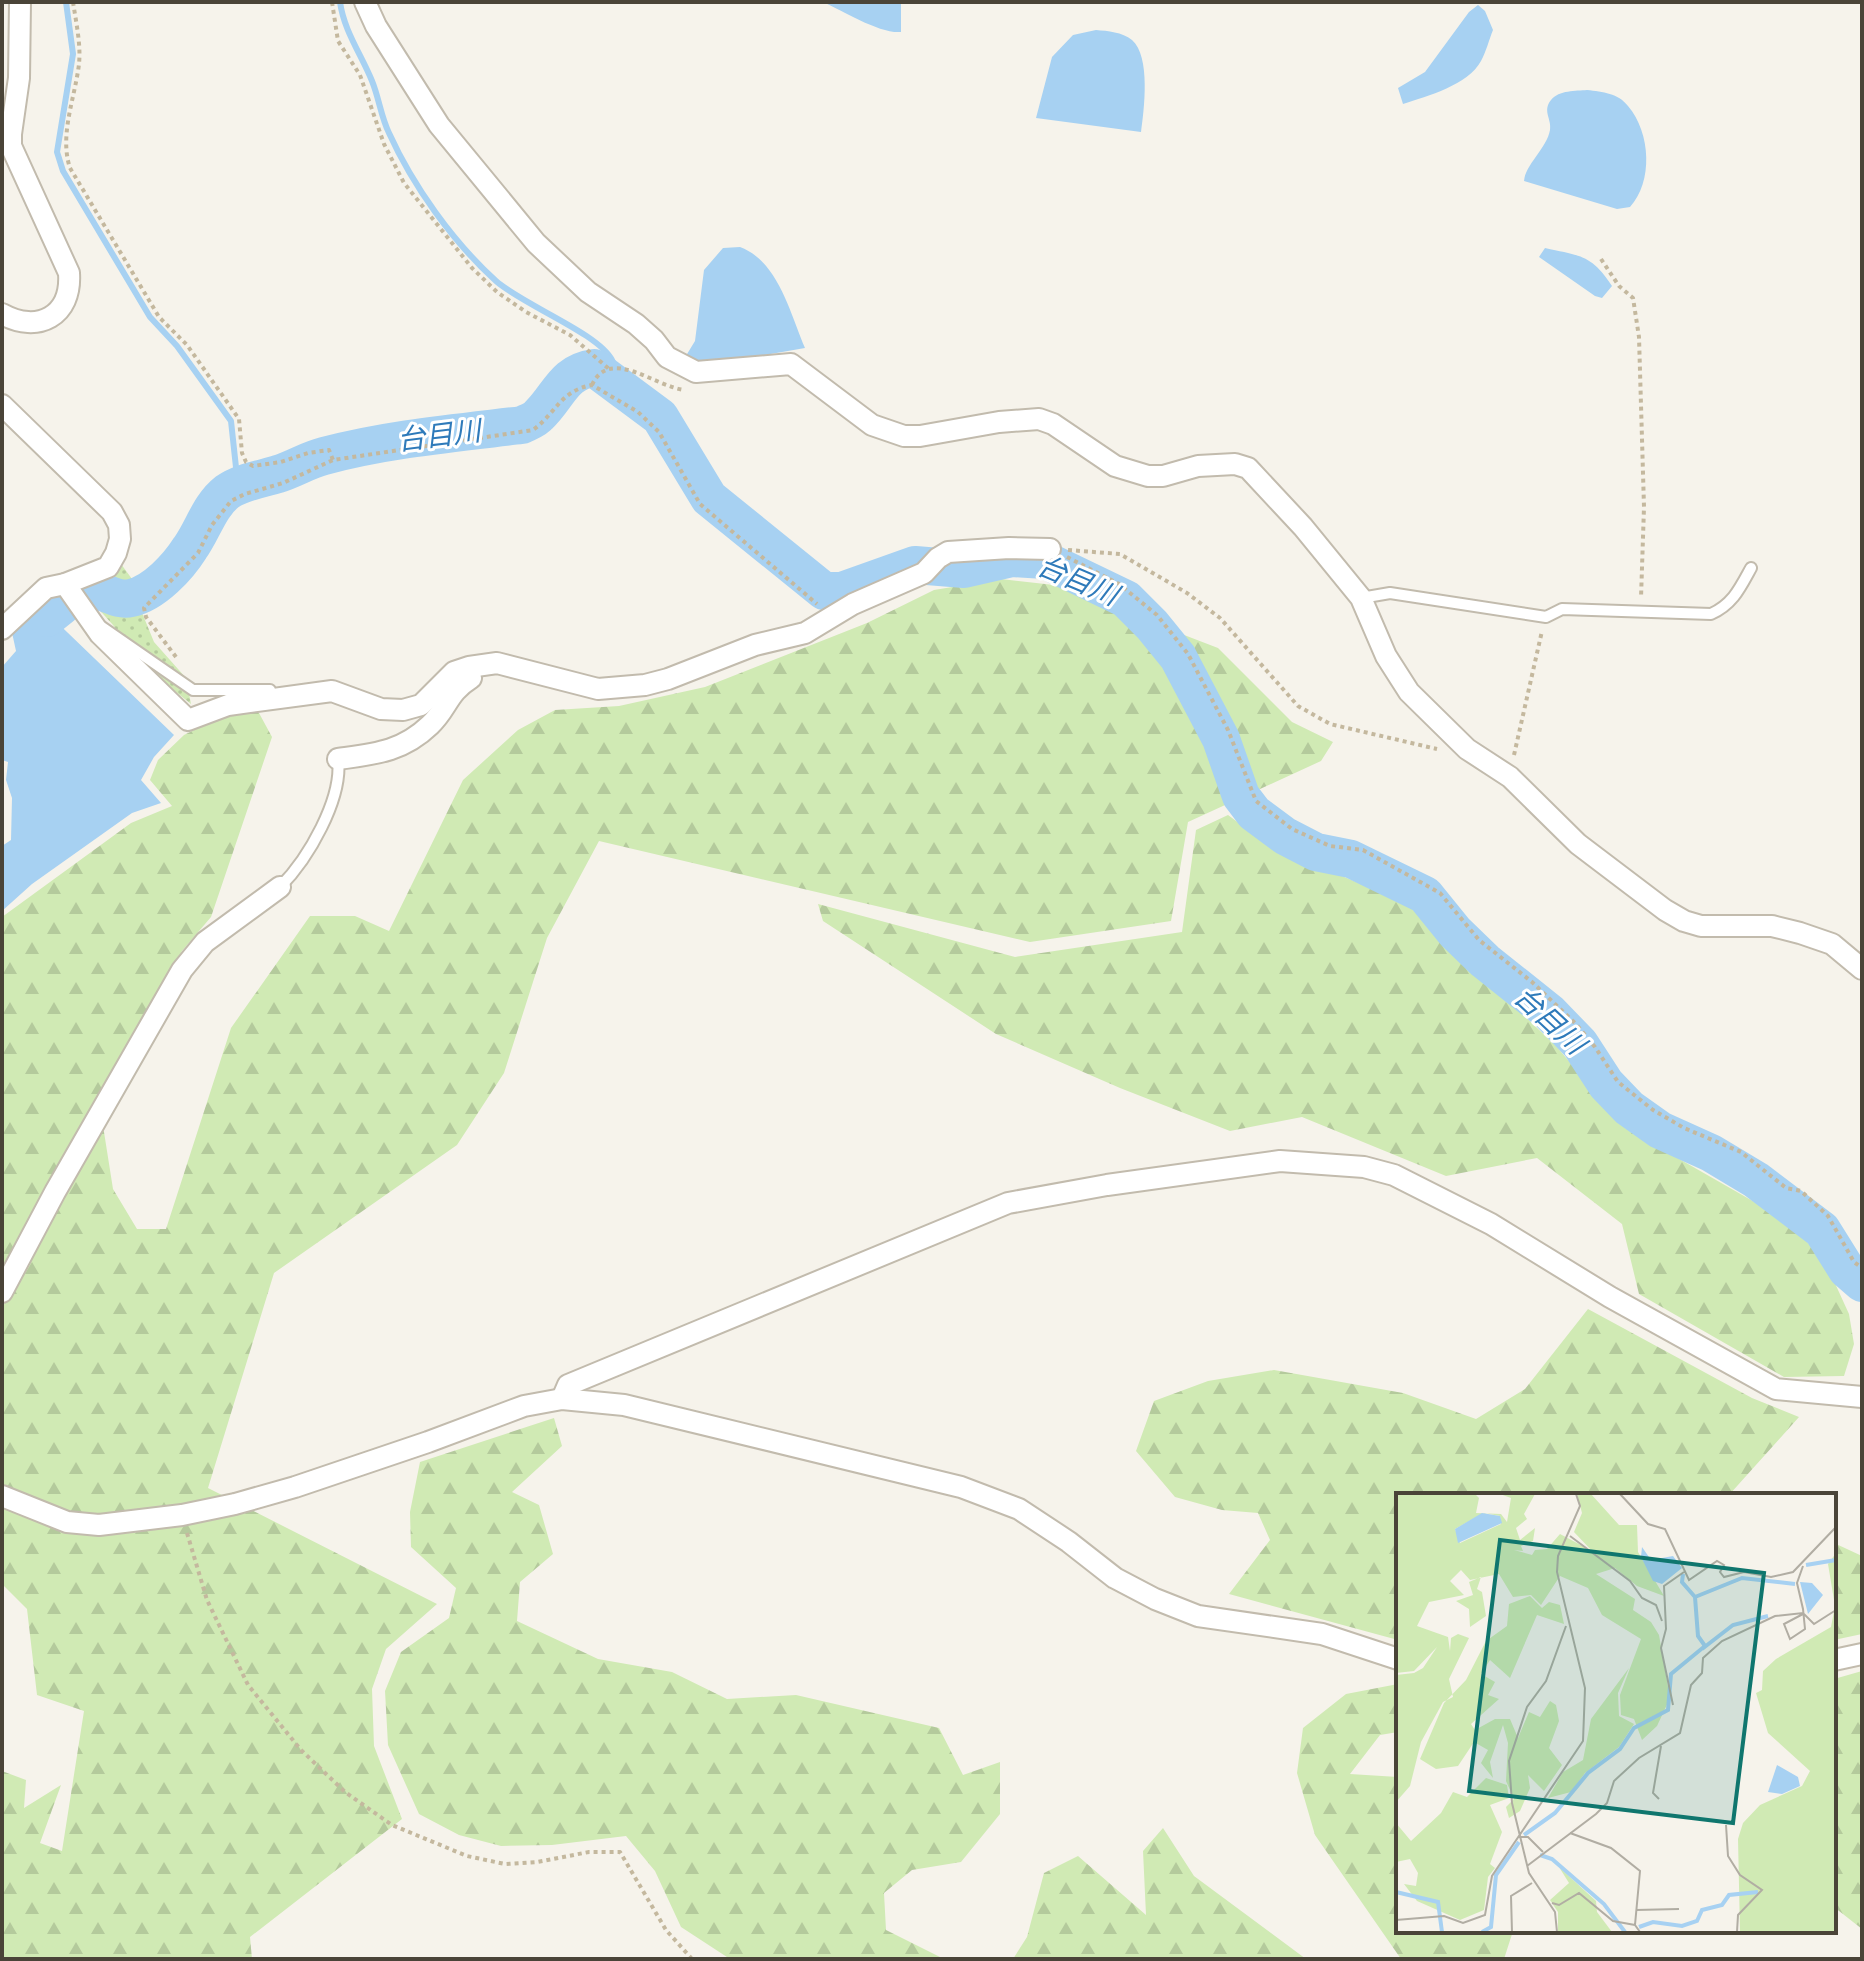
<svg xmlns="http://www.w3.org/2000/svg" width="1864" height="1961" font-family="Cabin,'Noto Sans JP',sans-serif">
<defs>
<pattern id="grass-dots" width="8" height="8" patternUnits="userSpaceOnUse" patternTransform="scale(2)"><rect width="8" height="8" fill="#d0eab4"/><path d="M2 2h.1M6 6h.1" fill="none" stroke="#b4ca9c" stroke-width="1.8" stroke-linecap="round"/></pattern>
<pattern id="forest-firs" width="22" height="20" patternUnits="userSpaceOnUse" patternTransform="scale(2)"><rect width="22" height="20" fill="#d0eab4"/><path d="M5 1l3.5 6h-7zM16 11l3.5 6h-7z" fill="#b4ca9c"/></pattern>
</defs>
<rect width="100%" height="100%" fill="#f6f3eb"/>
<!-- grass -->
<polygon fill="url(#grass-dots)" points="121,564 146,598 138,603 154,642 186,678 191,704 145,667 113,625 86,595 81,585"/>
<!-- forest -->
<g fill="url(#forest-firs)">
<polygon points="1001,579 1054,585 1218,648 1292,722 1333,742 1321,761 1188,822 1171,921 1030,942 599,841 547,938 504,1073 457,1145 274,1273 208,1488 437,1604 386,1649 372,1689 374,1746 402,1819 250,1937 252,1959 2,1959 2,1771 26,1780 24,1808 61,1785 40,1843 62,1851 84,1711 37,1695 27,1609 2,1584 2,1308 35,1249 2,1276 2,917 131,823 172,806 150,780 158,760 184,735 230,712 259,713 272,737 211,917 182,951 98,1094 113,1189 137,1229 166,1229 231,1028 310,916 355,916 389,931 463,780 518,730 555,710 619,706 705,687 867,623 934,590"/>
<polygon points="1228,815 1278,852 1323,868 1406,903 1557,1047 1625,1128 1779,1216 1823,1257 1849,1314 1854,1344 1844,1376 1784,1377 1639,1294 1622,1224 1537,1158 1446,1176 1302,1117 1230,1131 1120,1088 996,1034 823,921 818,904 1015,957 1182,932 1196,830"/>
<polygon points="1588,1309 1752,1398 1799,1417 1729,1495 1398,1495 1398,1640 1229,1594 1270,1540 1258,1513 1222,1510 1175,1497 1136,1451 1154,1401 1208,1381 1274,1370 1403,1393 1476,1419 1525,1389"/>
<polygon points="554,1418 562,1446 512,1492 539,1505 553,1554 520,1582 517,1621 598,1659 672,1672 727,1699 796,1695 939,1728 963,1775 1000,1762 1000,1814 961,1862 912,1870 884,1893 886,1930 944,1959 730,1959 681,1927 655,1871 626,1836 552,1845 501,1846 459,1835 419,1814 388,1745 385,1691 401,1652 449,1618 456,1588 411,1547 410,1512 420,1462"/>
<polygon points="1834,1543 1862,1556 1862,1634 1834,1640"/>
<polygon points="1862,1671 1862,1929 1834,1907 1834,1679"/>
<polygon points="1398,1684 1398,1732 1380,1735 1350,1774 1398,1777 1398,1931 1513,1931 1504,1959 1401,1959 1315,1835 1297,1773 1303,1728 1346,1694"/>
<polygon points="1163,1828 1194,1876 1306,1959 1013,1959 1027,1937 1044,1873 1078,1856 1146,1915 1143,1851"/>
</g>
<!-- water -->
<g fill="#a7d1f2">
<path d="M823 2H901V32C880 34 843 11 823 2Z"/>
<path d="M1478 5 1485 11 1493 30C1489 40 1486 52 1481 61 1468 85 1428 96 1403 104L1398 88 1425 72 1469 12Z"/>
<path d="M1096 30C1108 31 1122 32 1132 40 1151 56 1144 111 1141 132L1036 118 1052 57 1073 35Z"/>
<path d="M1587 90C1603 92 1618 93 1628 106 1651 133 1653 182 1630 207L1617 209 1524 181C1525 165 1547 148 1550 130 1552 119 1542 111 1551 100 1559 90 1576 91 1587 90Z"/>
<path d="M740 247C778 261 790 313 805 348L709 365 684 359 695 341 704 270 723 248Z"/>
<path d="M1545 248C1580 256 1591 254 1612 286L1602 298 1595 296 1539 257Z"/>
<polygon points="41,607 174,735 154,757 141,780 161,803 132,813 32,884 2,911 2,846 11,840 12,798 6,780 8,762 2,760 2,667 16,651 11,628"/>
</g>
<g fill="none" stroke-linecap="round" stroke-linejoin="round">
<!-- stream -->
<g stroke="#a7d1f2" stroke-width="6">
<polyline points="66,2 73,54 57,152 63,171 150,317 177,346 231,421 238,486"/>
<path d="M340 2C344 31 361 54 372 81 379 98 381 117 389 133 413 186 453 242 496 281 523 305 598 333 612 360 616 367 615 376 615 384"/>
</g>
<!-- river -->
<g stroke="#a7d1f2" stroke-width="38">
<path d="M85 590C103 587 114 602 131 598 154 593 178 567 190 548 203 530 209 506 227 492 241 482 262 479 278 474 294 469 308 460 324 456 388 439 455 433 522 425 528 422 535 420 539 415 559 396 563 372 594 368L660 417 709 498 824 591H842L915 565 964 569 1012 558 1045 560 1126 599 1152 625 1178 657 1221 739 1241 796 1254 813 1285 836 1316 852 1351 859 1425 895 1455 932 1485 961 1549 1012 1580 1044 1606 1084 1629 1108 1660 1130 1711 1153 1756 1180 1822 1230 1847 1270 1862 1283"/>
<polyline points="47,618 62,606"/>
</g>
<!-- service casing -->
<g stroke="#c2bbad" stroke-width="14">
<g id="service">
<path d="M1361 598 1390 593 1546 617 1562 609 1711 614C1733 604 1740 588 1751 568"/>
<polyline points="102,627 193,690 270,690"/>
<path d="M280 887C308 859 343 799 338 759"/>
</g>
</g>
<!-- minor casing -->
<g stroke="#c2bbad" stroke-width="24">
<g id="minor">
<polyline points="365,2 376,26 439,125 536,243 588,292 636,324 654,340 667,357 696,372 791,364 872,425 904,436 920,436 999,422 1039,419 1053,424 1115,466 1148,476 1163,476 1198,466 1235,464 1248,468 1303,527 1361,598 1386,656 1409,692 1467,749 1510,777 1578,844 1665,910 1684,921 1701,926 1772,926 1800,933 1832,944 1862,969"/>
<path d="M2 314C38 334 72 316 69 273L11 146V134L19 78 20 2"/>
<polyline points="2,405 112,512 119,525 120,539 116,553 108,567 65,584 46,588 2,629"/>
<polyline points="65,584 100,634 188,720 228,705 332,691 381,709 403,710 421,705 454,672 469,667 497,663 598,689 645,685 668,679 755,645 805,633 853,604 924,573 938,558 948,552 1009,548 1050,549"/>
<path d="M338 759C374 754 402 752 430 725 448 708 447 693 471 678"/>
<polyline points="2,1292 55,1192 182,970 205,942 280,887"/>
<polyline points="562,1399 568,1385 1008,1203 1107,1185 1280,1161 1364,1167 1394,1175 1491,1224 1610,1297 1776,1389 1862,1397"/>
<polyline points="2,1496 67,1522 99,1525 182,1515 235,1504 295,1487 428,1442 524,1406 562,1399 624,1405 961,1487 1019,1509 1069,1542 1115,1578 1155,1599 1198,1616 1322,1634 1398,1659"/>
<polyline points="1834,1660 1862,1654"/>
</g>
</g>
<!-- path -->
<g stroke="#c4b89e" stroke-width="4" stroke-dasharray="4 4" stroke-linecap="butt">
<path d="M73 2C76 22 81 44 79 64 75 98 59 135 70 168L159 317 187 345 239 419 242 453 246 462 253 466 281 462 308 453 329 450 333 460"/>
<polyline points="332,2 338,41 360,75 384,144 404,183 472,268 497,292 526,312 570,335 609,369"/>
<polyline points="1601,259 1619,286 1633,298 1639,337 1644,507 1641,598"/>
<path d="M592 385C610 346 655 387 685 390"/>
<polyline points="1068,550 1120,554 1187,593 1220,618 1298,706 1330,724 1437,749"/>
<polyline points="1067,557 1119,584 1157,615 1188,654 1228,730 1256,801 1292,829 1330,846 1363,850 1440,893 1479,940 1532,982 1576,1024 1595,1047 1618,1082 1653,1110 1684,1128 1741,1152 1786,1188 1801,1191 1828,1216 1854,1262 1862,1268"/>
<path d="M176 657 146 617 144 608 198 553 212 525 231 501 245 494 283 483 333 460 533 430C557 412 560 391 592 385L638 412 659 432 700 504 817 604"/>
<polyline points="1514,755 1542,631"/>
<polyline points="187,1533 207,1600 248,1685 301,1750 345,1792 392,1825 467,1856 505,1864 537,1862 589,1852 620,1852 666,1930 692,1959"/>
</g>
<!-- service -->
<use href="#service" stroke="#fff" stroke-width="10"/>
<!-- minor -->
<use href="#minor" stroke="#fff" stroke-width="20"/>
</g>
<g text-anchor="middle" dominant-baseline="central" stroke-width="6" stroke-linejoin="round" paint-order="stroke">
<!-- water labels -->
<g font-size="28" font-style="italic" fill="#2e7aba" stroke="#fff">
<text transform="translate(439 435) rotate(-7)">台目川</text>
<text transform="translate(1078 580) rotate(23)">台目川</text>
<text transform="translate(1550 1020) rotate(43)">台目川</text>
</g>
</g>
<!-- overview -->
<g transform="translate(1396 1493)">
<rect width="440" height="440" fill="#f6f3eb"/>
<path d="M0 1H79L83 5 80 20 105 21 111 29 115 5 104 1H139L128 21 131 26 120 35 124 47 139 35 137 48 125 53 127 58 118 57 136 62 139 57 151 56 164 41 196 58 178 39 186 20 181 1H195L223 32H241L242 59 268 103 241 93 219 75 200 81 239 106 237 117 255 129 263 142 274 205 261 233 246 247 238 226 225 222 224 202 245 146 206 122 192 95 164 83 145 112 135 102 117 104 103 81 74 87 65 77 54 88 68 102 33 109 21 133 52 144 54 158 55 145 62 141 73 145 53 186 57 204 47 209 25 249 14 293 0 309V182L18 180 27 175 41 154 18 178 0 180ZM88 20 104 23 105 31 64 50 59 36ZM440 60V439H344L342 346 347 330 364 312 406 293 414 278 372 240 360 200 366 197 367 178 380 166 435 134 439 113 432 71ZM85 84 81 96 86 99 90 123 74 134 73 116 60 108 77 102 73 89ZM134 103 146 115 153 109 164 112 168 131 141 122 114 185 94 167 85 181 99 189 92 202 103 206 75 231 79 237 99 226H114L122 245 133 219 144 224 154 208 160 212 163 228 153 255 166 272 148 298 132 282 134 295 124 318 113 325 110 314 118 306 110 288 112 250 107 232 94 269 97 285 85 270 92 257 78 249 62 273 40 276 24 266 48 210 70 187 90 148 111 133 113 111ZM233 175 222 200 223 223 238 231 223 254 189 280 175 299 152 305 167 279 187 267 195 226ZM90 285 111 292 113 305 94 312 106 339 94 371 99 375 92 384 88 417 64 427 21 408 8 391 20 393 22 380 14 366 0 369V330L15 348 45 320 57 299 71 304ZM163 374 200 408 201 419 216 439H162V419L154 407 173 390Z" fill="#d0eab4" fill-rule="evenodd"/>
<path d="M86 20 104 23 106 30 62 50 59 36ZM246 54 255 67 277 63 286 75 266 91 257 88 245 64ZM404 89 416 90 427 102 412 121ZM381 272 402 284 404 293 386 301 372 299Z" fill="#a7d1f2"/>
<path fill="none" stroke="#a7d1f2" stroke-width="4" d="M410 72 440 67M299 104 346 85 399 91M306 156 337 132 372 123M128 342 159 320 192 280 224 256 238 235 272 217 275 181 309 153 302 143 299 104 286 89 287 81M144 362 156 366 208 411 229 439M0 399 42 409 46 439M243 434 257 429 286 433 301 428 306 417 326 412 333 402 362 399M86 439 95 434 100 382 123 349"/>
<path fill="none" stroke="#b1ada3" stroke-width="2" d="M224 1 252 31 269 36 293 87 321 68 328 72 324 79 328 84 348 79 375 84 397 79 440 34M174 43 234 88 246 105 260 112 266 128M407 121 388 131 394 146 409 136 407 116 401 90 407 73M277 212 265 155 270 136 268 93 288 79M263 306 257 300 265 253M330 332 332 363 344 382 366 397 342 422 341 439M174 340 215 355 244 378 239 432 244 439M125 344H132L147 359M131 373 200 321 211 310 218 288 243 265 284 240 295 192 306 180 307 165 326 148 379 123 407 120 418 131 440 117M156 410 163 412 183 400 217 428 239 432M240 417 283 416M0 427 48 423 67 430 89 422 96 383 187 248 189 195 161 79 162 63 184 13 180 1M116 439 115 403 136 390M161 439 159 419 133 380 116 310 113 268 131 214 150 188 170 133"/>
<path fill="#0f766e" fill-opacity="0.15" stroke="#0f766e" stroke-width="4" d="M104 47 368 80 337 330 73 298Z"/>
<rect width="440" height="440" fill="none" stroke="#4a4438" stroke-width="4"/>
</g>
<!-- border -->
<rect width="1864" height="1961" fill="none" stroke="#4a4438" stroke-width="8"/>
</svg>
